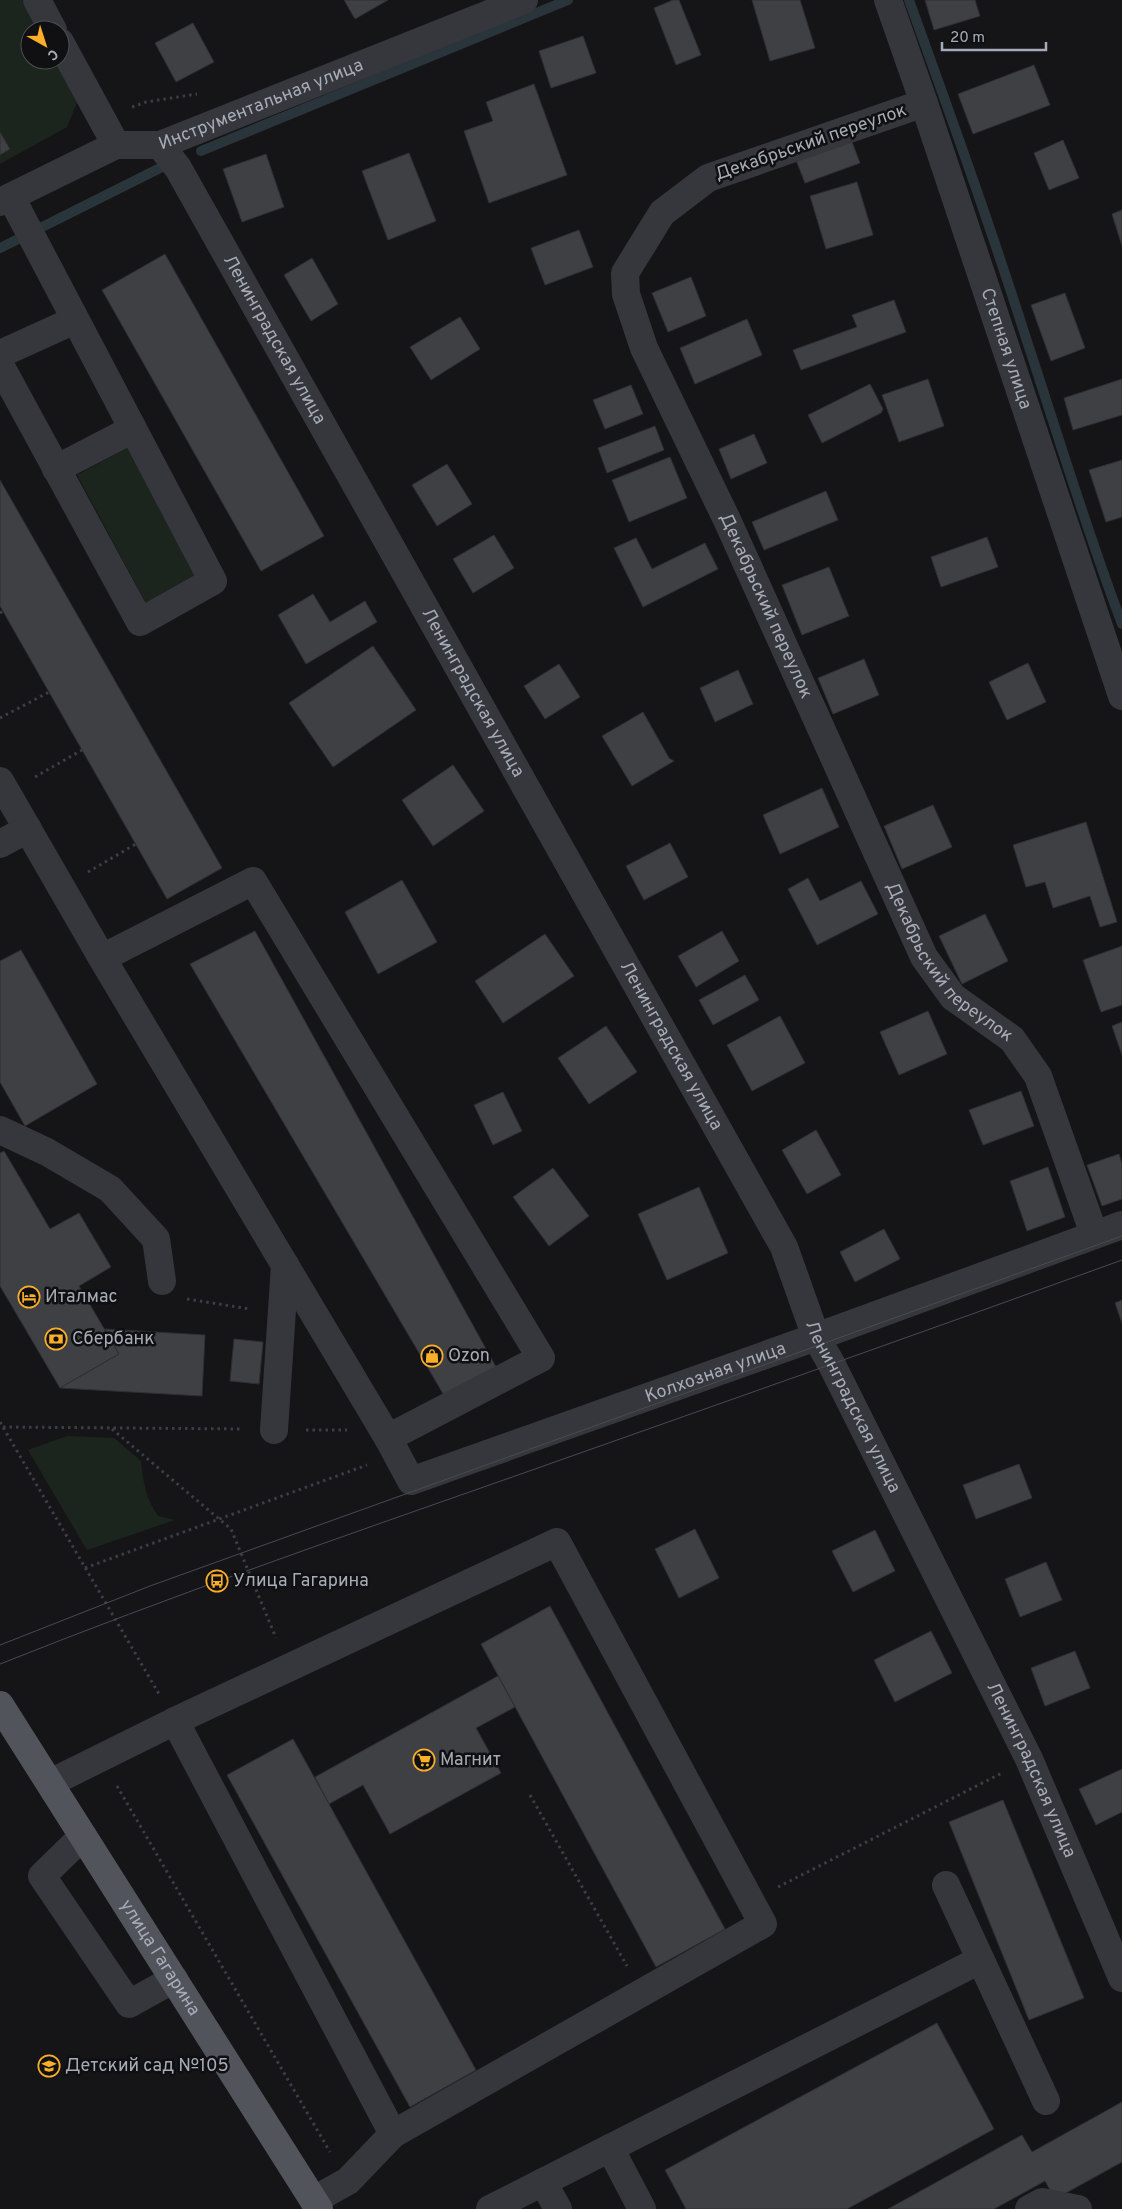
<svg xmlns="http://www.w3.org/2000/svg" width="1122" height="2209" font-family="Overpass,sans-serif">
<rect width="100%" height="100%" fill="#151517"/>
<!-- green -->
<g fill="#1c251d">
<polygon points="0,0 22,0 39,30 30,30 30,60 56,60 78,100 67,127 0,164 0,155 10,149 0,132"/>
<polygon points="127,448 197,578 147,605 77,475"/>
<path d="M67 1436 114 1438 141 1461C143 1482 146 1499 158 1516L175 1520 87 1550 28 1450Z"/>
</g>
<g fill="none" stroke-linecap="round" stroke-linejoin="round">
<!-- stream -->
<g stroke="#2a343b" stroke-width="10">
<path d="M909 0C949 111 989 222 1025 335 1057 432 1086 529 1122 624"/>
<polyline points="201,151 568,0"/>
<polyline points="0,248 168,164"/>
</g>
</g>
<!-- building -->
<g fill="#3f4044" stroke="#2e2f33">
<polygon points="344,0 388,0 355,19"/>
<polygon points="673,0 679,0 701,55 676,65 654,8"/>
<polygon points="752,0 800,0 815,48 770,61"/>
<polygon points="925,0 975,0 980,16 934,30"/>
<polygon points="193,23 214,62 176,82 155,43"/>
<polygon points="583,36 596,73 551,88 539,51"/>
<polygon points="1034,65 1050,105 973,134 958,94"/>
<polygon points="534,84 567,175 489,203 464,131 493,121 486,102"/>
<polygon points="0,132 10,149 0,155"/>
<polygon points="849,134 860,163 805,183 794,155"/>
<polygon points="1063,140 1079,178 1049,190 1034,153"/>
<polygon points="409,153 436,221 388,240 362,171"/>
<polygon points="266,154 284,207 242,222 223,169"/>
<polygon points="857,182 873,235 826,249 810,196"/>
<polygon points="1122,210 1122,246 1112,214"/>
<polygon points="579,230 593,267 545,285 531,248"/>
<polygon points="165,254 324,536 261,571 102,290"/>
<polygon points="312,258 338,304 311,321 284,275"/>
<polygon points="691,277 706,316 668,332 652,293"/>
<polygon points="1065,293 1085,348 1051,361 1031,305"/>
<polygon points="894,300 906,332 801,370 793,350 857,327 852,315"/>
<polygon points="460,317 480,349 431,380 410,347"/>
<polygon points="747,319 762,355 695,384 680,348"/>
<polygon points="928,379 944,426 899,442 882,395"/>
<polygon points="1122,379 1122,415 1073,430 1064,398"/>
<polygon points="870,384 883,409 881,413 822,443 808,415"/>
<polygon points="631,385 643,414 605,429 593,400"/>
<polygon points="655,426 664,450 607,473 598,448"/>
<polygon points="754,434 767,463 731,479 719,449"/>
<polygon points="670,457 687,498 629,522 612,480"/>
<polygon points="1122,460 1122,517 1106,522 1089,470"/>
<polygon points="447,464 472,504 437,526 412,485"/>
<polygon points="0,480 222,868 167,899 0,606"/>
<polygon points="826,491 838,520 764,550 752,522"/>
<polygon points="494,535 514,568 473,593 453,559"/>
<polygon points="987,537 998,567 941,587 931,557"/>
<polygon points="636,538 652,569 705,543 718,569 643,607 614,548"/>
<polygon points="829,567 849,616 802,635 782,585"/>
<polygon points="313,594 330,622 365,601 377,622 306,664 278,615"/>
<polygon points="373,646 416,710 333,767 289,703"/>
<polygon points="864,659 879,695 833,714 818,678"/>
<polygon points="1028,663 1046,702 1007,720 989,682"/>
<polygon points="559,664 580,697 545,719 524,686"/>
<polygon points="738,670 753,704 715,722 700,688"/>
<polygon points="643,712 669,758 674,761 632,786 602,736"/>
<polygon points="453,765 484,811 433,846 402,800"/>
<polygon points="822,788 839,827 780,854 763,815"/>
<polygon points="933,805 952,847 902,869 884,826"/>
<polygon points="1086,822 1117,922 1100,927 1090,896 1053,908 1045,882 1026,887 1013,845"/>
<polygon points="670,843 688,877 644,900 626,866"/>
<polygon points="808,878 820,901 861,881 878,914 817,945 788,889"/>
<polygon points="402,880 437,942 378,974 345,912"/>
<polygon points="985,914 1008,961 962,984 939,936"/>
<polygon points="255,931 496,1367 445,1397 190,964"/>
<polygon points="722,931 739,961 696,987 678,956"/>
<polygon points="545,934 574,976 503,1023 475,981"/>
<polygon points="1122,946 1122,1005 1101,1012 1083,960"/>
<polygon points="21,950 97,1084 25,1126 0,1082 0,961"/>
<polygon points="745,975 759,1000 713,1025 699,1000"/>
<polygon points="928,1011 947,1054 899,1075 880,1032"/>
<polygon points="780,1016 805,1063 752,1091 727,1045"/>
<polygon points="1122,1022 1122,1055 1112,1026"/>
<polygon points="606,1026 637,1072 589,1104 558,1058"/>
<polygon points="1021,1091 1034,1126 983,1145 969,1110"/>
<polygon points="503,1092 522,1131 493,1145 474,1105"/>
<polygon points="816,1130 841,1175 807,1194 782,1150"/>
<polygon points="4,1151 50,1229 79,1213 111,1267 79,1286 119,1354 60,1388 0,1286 0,1153"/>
<polygon points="1119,1154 1122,1164 1122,1199 1102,1206 1087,1165"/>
<polygon points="1048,1167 1065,1217 1027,1231 1010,1181"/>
<polygon points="553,1168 589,1216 549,1246 513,1197"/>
<polygon points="699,1187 728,1253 667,1280 638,1214"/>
<polygon points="884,1229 900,1259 855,1282 840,1252"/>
<polygon points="1122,1300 1122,1323 1115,1303"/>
<polygon points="105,1329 205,1335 202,1396 60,1388 119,1354"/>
<polygon points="234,1339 263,1342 259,1384 230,1381"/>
<polygon points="1019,1464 1032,1498 976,1519 963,1485"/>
<polygon points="695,1529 719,1578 679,1598 655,1549"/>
<polygon points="875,1530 895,1571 853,1592 832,1551"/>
<polygon points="1046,1562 1062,1600 1020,1617 1005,1579"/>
<polygon points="550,1606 725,1929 656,1967 481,1644"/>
<polygon points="931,1631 952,1673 895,1702 874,1660"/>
<polygon points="1075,1651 1090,1688 1045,1706 1031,1668"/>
<polygon points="498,1676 515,1707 476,1728 501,1773 390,1834 363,1785 329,1804 315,1777"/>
<polygon points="293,1739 476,2070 410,2107 227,1775"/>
<polygon points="1122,1769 1122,1812 1096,1825 1079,1789"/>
<polygon points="1003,1800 1084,1998 1029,2020 949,1822"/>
<polygon points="937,2023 994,2129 847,2209 686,2209 665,2170"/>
<polygon points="1122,2102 1122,2162 1055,2199 1045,2181 994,2209 888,2209 1022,2135 1032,2152"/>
</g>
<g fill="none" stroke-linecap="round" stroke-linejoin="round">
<!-- path -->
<g stroke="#3b3e43" stroke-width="3" stroke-dasharray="2.5 4" stroke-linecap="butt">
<polyline points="132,107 146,102 197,94"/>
<polyline points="0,613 3,611"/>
<polyline points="0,718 49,692"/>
<polyline points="35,777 82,750"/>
<polyline points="88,872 136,844"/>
<polyline points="187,1299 250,1309"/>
<polyline points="0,1422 159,1694"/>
<polyline points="3,1427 242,1429"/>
<polyline points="112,1429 231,1529 276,1638"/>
<polyline points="306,1430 347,1430"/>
<polyline points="85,1568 367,1465"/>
<polyline points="117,1786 330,2152"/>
<polyline points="530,1795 627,1966"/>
<polyline points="778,1887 1002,1773"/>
</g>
<!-- minor -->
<g stroke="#35373c" stroke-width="28">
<polyline points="37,0 53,30"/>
<path id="s1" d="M888 0 924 103 1122 696"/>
<polyline points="60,42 116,145"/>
<path id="s2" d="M924 103 708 178 662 213 625 273 626 294 644 348 728 522 924 957 953 997 1012 1039 1038 1076 1094 1234"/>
<path id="s3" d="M160 145 178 168 784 1247 816 1337 832 1365 1029 1759 1122 1978"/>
<path id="s4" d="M0 202 116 145H160L524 0"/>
<polyline points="0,354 75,320"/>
<polyline points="0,365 140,622 213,581 11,197"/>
<polyline points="56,469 133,429"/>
<polyline points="0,781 102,958 388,1438 541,1358 253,881 102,958"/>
<polyline points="0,844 28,829"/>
<polyline points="0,1130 47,1152 110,1189 156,1239 162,1281"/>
<polyline points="274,1430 285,1265"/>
<path id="s5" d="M388 1438 411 1481 816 1337 1122 1225"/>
<polyline points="175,1721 393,2134"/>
<polyline points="50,1783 175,1721 557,1542 763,1924 393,2134 348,2181 314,2200"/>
<polyline points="83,1836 42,1876 129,2004 174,1979"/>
<polyline points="946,1885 1046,2101"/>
<polyline points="610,2148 642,2209"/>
<polyline points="543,2182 558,2209"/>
<polyline points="490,2209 980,1960"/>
<polyline points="1029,2209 1042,2202 1078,2209"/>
</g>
<!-- major -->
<path stroke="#51545b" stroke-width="28" id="s6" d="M0 1705 319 2209"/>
<!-- tram -->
<g stroke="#484b51" stroke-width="1">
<polyline points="0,1645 150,1586 1122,1236"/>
<path d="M0 1664C171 1596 344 1536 518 1475 719 1404 921 1333 1122 1260"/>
</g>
</g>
<!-- icons -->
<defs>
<g id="hotel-ring" transform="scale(1.125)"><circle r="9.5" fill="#101012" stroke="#fbaf29" stroke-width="1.5"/><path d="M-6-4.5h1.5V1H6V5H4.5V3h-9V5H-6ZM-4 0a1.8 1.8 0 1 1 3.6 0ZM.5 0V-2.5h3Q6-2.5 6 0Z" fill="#fbaf29"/></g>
<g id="bank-ring" transform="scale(1.125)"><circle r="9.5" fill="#101012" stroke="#fbaf29" stroke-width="1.5"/><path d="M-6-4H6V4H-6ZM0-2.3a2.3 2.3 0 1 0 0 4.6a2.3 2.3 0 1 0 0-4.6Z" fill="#fbaf29"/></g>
<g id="shop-ring" transform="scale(1.125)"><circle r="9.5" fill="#101012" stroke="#fbaf29" stroke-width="1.5"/><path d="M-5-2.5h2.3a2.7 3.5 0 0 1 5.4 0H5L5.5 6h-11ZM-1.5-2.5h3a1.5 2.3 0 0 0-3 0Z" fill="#fbaf29"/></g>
<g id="bus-ring" transform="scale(1.125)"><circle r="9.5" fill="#101012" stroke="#fbaf29" stroke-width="1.5"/><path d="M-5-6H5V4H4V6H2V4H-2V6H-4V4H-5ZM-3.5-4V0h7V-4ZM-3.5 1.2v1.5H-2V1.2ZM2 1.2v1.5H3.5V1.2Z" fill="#fbaf29"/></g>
<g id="supermarket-ring" transform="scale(1.125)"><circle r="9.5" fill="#101012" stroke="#fbaf29" stroke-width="1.5"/><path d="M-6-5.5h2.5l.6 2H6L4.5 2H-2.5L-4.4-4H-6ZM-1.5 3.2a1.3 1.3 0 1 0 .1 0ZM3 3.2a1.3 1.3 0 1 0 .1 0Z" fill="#fbaf29"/></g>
<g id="school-ring" transform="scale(1.125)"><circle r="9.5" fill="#101012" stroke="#fbaf29" stroke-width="1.5"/><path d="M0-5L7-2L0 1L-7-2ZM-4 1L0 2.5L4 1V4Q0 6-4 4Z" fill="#fbaf29"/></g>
</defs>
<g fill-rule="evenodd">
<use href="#hotel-ring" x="29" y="1297"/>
<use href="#bank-ring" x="56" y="1339"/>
<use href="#shop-ring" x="432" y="1356"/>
<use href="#bus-ring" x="217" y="1581"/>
<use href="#supermarket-ring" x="424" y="1760"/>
<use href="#school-ring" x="49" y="2066"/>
</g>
<g text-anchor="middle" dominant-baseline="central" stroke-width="5" stroke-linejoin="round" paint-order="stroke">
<!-- street labels -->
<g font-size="18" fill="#a6acb7" stroke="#101012">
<text stroke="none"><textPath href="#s4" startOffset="282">Инструментальная улица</textPath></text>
<text transform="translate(811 143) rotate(-19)">Декабрьский переулок</text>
<text stroke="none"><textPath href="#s3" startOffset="226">Ленинградская улица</textPath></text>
<text stroke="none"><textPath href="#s1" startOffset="368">Степная улица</textPath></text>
<text stroke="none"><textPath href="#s2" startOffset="720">Декабрьский переулок</textPath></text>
<text stroke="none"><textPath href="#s3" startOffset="631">Ленинградская улица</textPath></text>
<text stroke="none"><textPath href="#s2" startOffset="1125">Декабрьский переулок</textPath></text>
<text stroke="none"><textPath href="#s3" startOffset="1036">Ленинградская улица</textPath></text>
<text stroke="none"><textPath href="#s5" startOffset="372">Колхозная улица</textPath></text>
<text stroke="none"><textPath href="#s3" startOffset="1441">Ленинградская улица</textPath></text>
<text stroke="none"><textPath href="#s3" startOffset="1846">Ленинградская улица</textPath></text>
<text stroke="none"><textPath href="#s6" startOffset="299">улица Гагарина</textPath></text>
</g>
<!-- poi labels -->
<g font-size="18" fill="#a6acb7" stroke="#101012" text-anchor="start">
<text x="45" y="1297">Италмас</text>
<text x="72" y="1339">Сбербанк</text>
<text x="448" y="1356">Ozon</text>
<text x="233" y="1581">Улица Гагарина</text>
<text x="440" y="1760">Магнит</text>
<text x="65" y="2066">Детский сад №105</text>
</g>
</g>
<!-- north arrow -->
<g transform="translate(45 45) rotate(141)"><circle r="24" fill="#101012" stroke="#4c4e54"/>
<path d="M0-4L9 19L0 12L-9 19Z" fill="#fbaf29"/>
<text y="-8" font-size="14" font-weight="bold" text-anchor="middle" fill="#a6acb7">С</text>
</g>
<!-- scale -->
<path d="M942 42v8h104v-8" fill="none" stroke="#a6acb7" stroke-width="2.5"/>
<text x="950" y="42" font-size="15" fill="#a6acb7" stroke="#101012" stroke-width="4" paint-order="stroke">20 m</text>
</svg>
